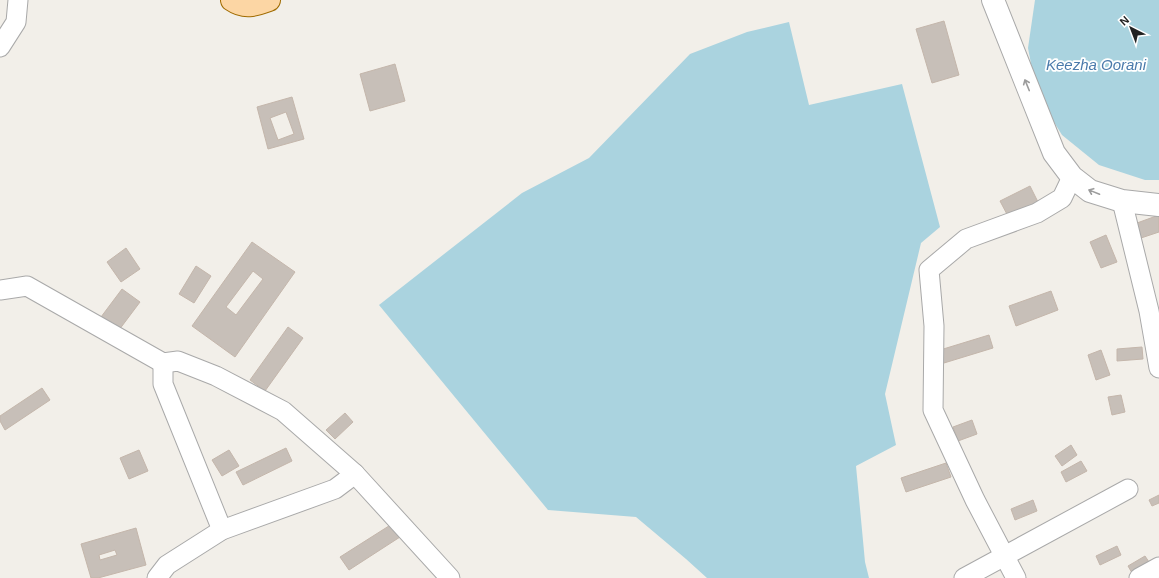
<svg xmlns="http://www.w3.org/2000/svg" width="1159" height="578" font-family="Arial,sans-serif">
<rect width="100%" height="100%" fill="#f2efe9"/>
<!-- water -->
<g fill="#aad3df">
<polygon points="1035,0 1159,0 1159,180 1145,180 1099,165 1062,135 1037,95 1028,48"/>
<polygon points="789,22 809,105 902,84 940,227 921,243 885,394 896,445 856,466 865,562 869,578 707,578 686,559 636,517 548,510 379,305 522,193 589,158 690,54 747,32"/>
</g>
<!-- building -->
<g fill="#c7bfb8" stroke="#c4b6ab" fill-rule="evenodd">
<polygon points="944,21 959,75 932,83 916,29"/>
<polygon points="395,64 405,101 370,111 360,74"/>
<path d="M292 97 304 139 268 149 257 107ZM286 112 294 134 278 140 270 118Z"/>
<polygon points="1030,186 1038,202 1009,218 1000,201"/>
<polygon points="1159,215 1159,232 1141,238 1137,223"/>
<polygon points="1106,235 1117,262 1101,268 1090,242"/>
<path d="M252 242 295 272 235 357 192 326ZM253 271 263 279 236 315 226 307Z"/>
<polygon points="126,248 140,269 121,282 107,262"/>
<polygon points="196,266 211,276 194,303 179,294"/>
<polygon points="122,289 140,302 119,330 101,317"/>
<polygon points="1051,291 1058,310 1016,326 1009,306"/>
<polygon points="288,327 303,338 265,391 250,380"/>
<polygon points="989,335 993,348 944,363 940,350"/>
<polygon points="1142,347 1143,359 1117,361 1117,349"/>
<polygon points="1101,350 1110,375 1096,380 1088,355"/>
<polygon points="42,388 50,400 5,430 0,421 0,416"/>
<polygon points="1121,395 1125,412 1112,415 1108,397"/>
<polygon points="345,413 353,422 335,439 326,430"/>
<polygon points="972,420 977,434 958,441 953,427"/>
<polygon points="1071,445 1077,455 1062,466 1055,456"/>
<polygon points="286,448 292,461 243,485 236,472"/>
<polygon points="139,450 148,471 129,479 120,458"/>
<polygon points="229,450 239,466 222,476 212,460"/>
<polygon points="1081,461 1087,471 1066,482 1061,472"/>
<polygon points="946,463 951,477 906,492 901,478"/>
<polygon points="1159,495 1159,503 1152,506 1149,500"/>
<polygon points="1033,500 1037,511 1015,520 1011,509"/>
<polygon points="392,524 400,537 349,570 340,557"/>
<path d="M136 528 146 565 98 578H91L81 544ZM115 550 117 555 100 560 99 555Z"/>
<polygon points="1117,546 1121,555 1100,565 1096,556"/>
<polygon points="1145,556 1153,568 1135,578 1128,566"/>
</g>
<g fill="none" stroke-linecap="round" stroke-linejoin="round">
<!-- minor casing -->
<g stroke="#a9a9a9" stroke-width="21">
<g id="minor">
<polyline points="0,47 16,22 18,0"/>
<polyline points="1122,201 1149,311 1159,368"/>
<polyline points="0,290 27,286 163,363 178,361 216,376 283,411 355,474 450,578"/>
<polyline points="163,363 163,384 222,530"/>
<polyline points="157,578 167,565 222,530 335,489 355,474"/>
<polyline points="964,578 1128,489"/>
<polyline points="1016,578 975,500 933,410 934,326 929,270 966,239 1037,213 1062,198 1072,177"/>
<polyline points="1139,578 1159,567"/>
</g>
</g>
<!-- tertiary casing -->
<g stroke="#a9a9a9" stroke-width="24">
<polyline id="tertiary" points="993,0 1054,153 1072,177 1090,191 1122,201 1159,205"/>
</g>
<!-- primary casing -->
<g stroke="#a06b00" stroke-width="24">
<path id="primary" d="M232 0C245 9 255 5 269 0"/>
</g>
<!-- minor -->
<use href="#minor" stroke="#fff" stroke-width="19"/>
<!-- tertiary -->
<use href="#tertiary" stroke="#fff" stroke-width="22"/>
<!-- primary -->
<use href="#primary" stroke="#fcd6a4" stroke-width="22"/>
</g>
<!-- one-way arrows -->
<defs><path id="oneway-shaft" d="M-6 0H5M1.5-3L5.5 0L1.5 3" fill="none" stroke-width="1.6" stroke-linecap="round" stroke-linejoin="round"/></defs>
<g stroke="#9c9c9c">
<use href="#oneway-shaft" transform="translate(1027 85) rotate(-112)"/>
<use href="#oneway-shaft" transform="translate(1094 192) rotate(-158)"/>
</g>
<g text-anchor="middle" dominant-baseline="central" stroke-width="3.5" stroke-linejoin="round" paint-order="stroke">
<!-- water labels -->
<g font-size="15" font-style="italic" fill="#4a7aab" stroke="#fff">
<text x="1096" y="64">Keezha Oorani</text>
</g>
</g>
<!-- north arrow -->
<g transform="translate(1131 28) rotate(318)" stroke="#ffffff" stroke-width="3" paint-order="stroke">
<path d="M0-3L7 15L0 10L-7 15Z" fill="#222222"/>
<text y="-6" font-size="11" font-weight="bold" text-anchor="middle" fill="#222222">N</text>
</g>
</svg>
